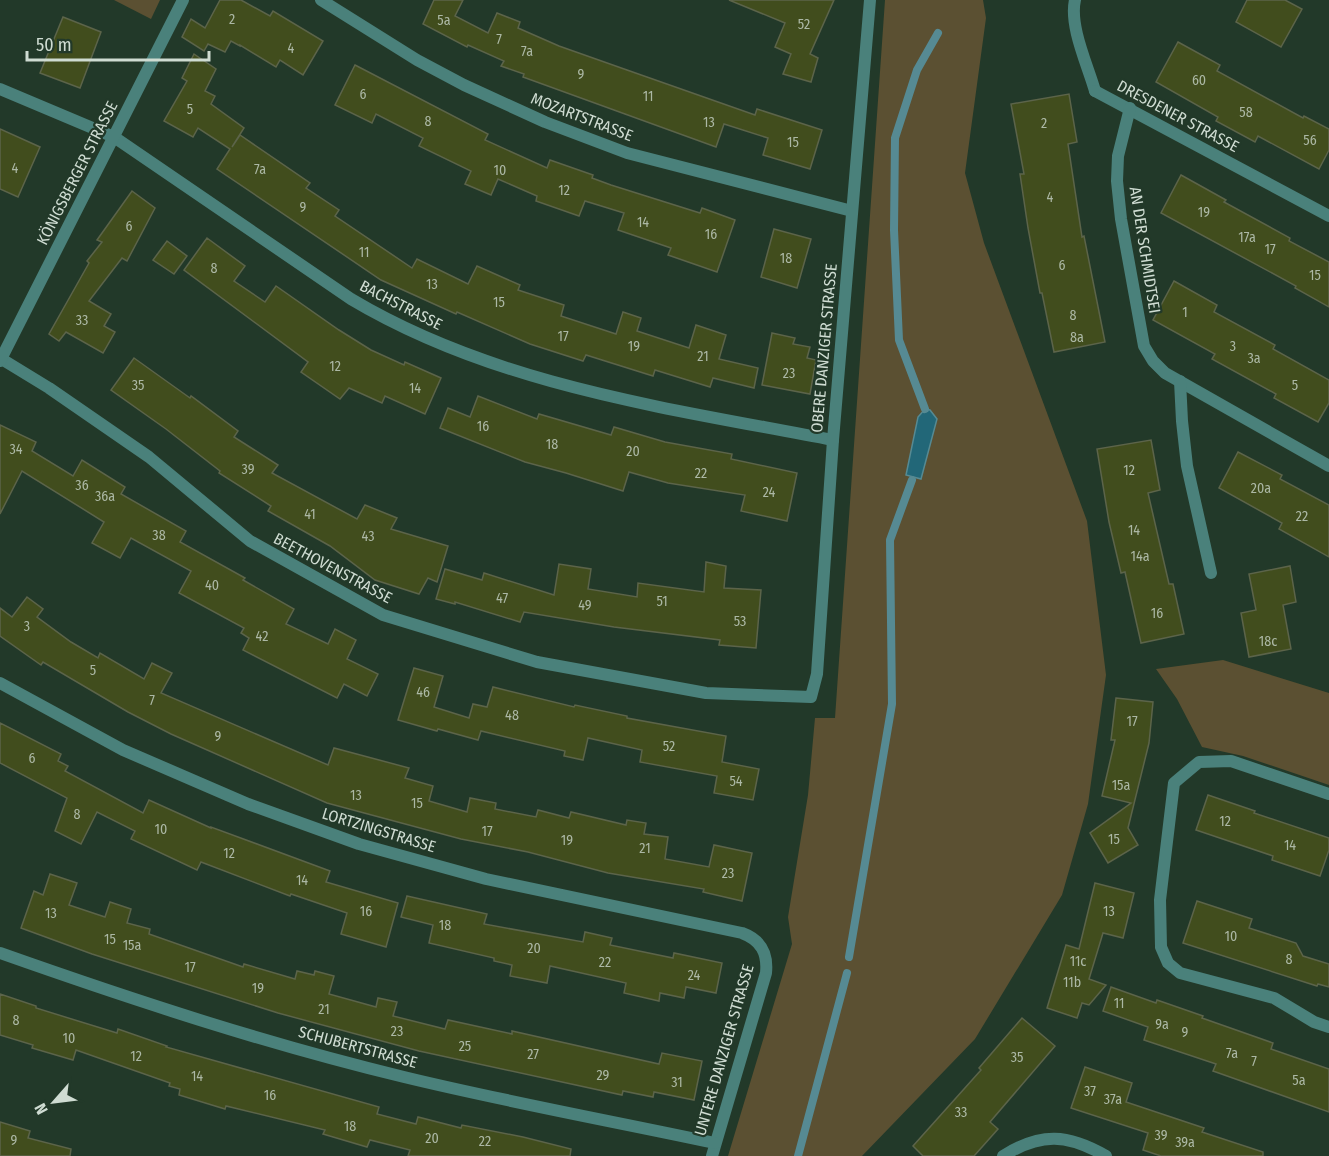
<svg xmlns="http://www.w3.org/2000/svg" width="1329" height="1156" font-family="'Fira Sans Condensed',sans-serif">
<rect width="100%" height="100%" fill="#223929"/>
<!-- green -->
<g fill="#5b5032">
<polygon points="114,0 160,0 151,19"/>
<polygon points="885,0 983,0 986,18 965,173 984,243 1087,521 1106,675 1088,804 1062,895 975,1039 862,1156 728,1156 792,944 788,917 808,795 815,718 835,718"/>
<polygon points="1223,660 1329,693 1329,785 1243,756 1202,747 1177,699 1156,669"/>
</g>
<!-- water -->
<polygon fill="#226778" stroke="#568a93" stroke-width="1.5" points="925,409 930,410 937,419 921,479 906,475 918,417"/>
<g fill="none" stroke-linecap="round" stroke-linejoin="round">
<!-- stream -->
<g stroke="#568a93" stroke-width="8">
<polyline points="925,409 899,340 894,230 895,138 917,70 938,33"/>
<polyline points="849,957 892,704 890,540 912,480"/>
<polyline points="798,1156 847,973"/>
</g>
</g>
<!-- building -->
<g fill="#414d1d" stroke="#5c644a" stroke-width="1.5">
<polygon points="220,0 241,0 270,16 273,11 323,41 303,75 280,60 276,67 240,45 240,46 231,41 225,52 208,44 204,51 182,37 191,19 205,28"/>
<polygon points="434,0 463,0 455,16 488,33 497,13 520,22 518,28 559,46 627,70 755,115 757,109 822,130 810,169 763,155 768,138 724,124 716,147 523,77 524,74 501,66 504,61 468,45 467,47 423,24"/>
<polygon points="729,0 834,0 810,54 818,58 811,82 783,74 791,54 775,47 785,23"/>
<polygon points="1247,0 1285,0 1302,9 1281,47 1236,22"/>
<polygon points="63,17 101,32 80,88 40,73"/>
<polygon points="1178,42 1220,65 1217,71 1303,118 1304,116 1329,129 1329,150 1319,169 1258,136 1255,142 1216,121 1218,117 1156,82"/>
<polygon points="194,54 216,69 205,91 215,96 211,104 244,128 232,147 240,135 310,183 306,188 339,210 335,216 412,268 417,259 468,284 477,266 520,285 518,290 564,305 561,316 616,334 623,312 641,318 637,331 689,348 696,325 726,335 719,359 758,368 754,388 713,378 710,387 655,370 653,376 586,355 583,361 530,344 457,312 456,314 381,280 217,169 230,149 198,128 193,137 164,121 187,81 182,78"/>
<polygon points="355,65 488,134 485,140 547,168 550,160 593,175 592,178 611,185 700,213 702,208 735,220 717,272 668,255 671,248 618,230 624,213 585,201 579,216 536,201 537,196 498,179 491,195 465,184 471,171 419,146 423,138 376,114 372,123 335,105"/>
<polygon points="1069,94 1077,142 1068,144 1082,237 1084,236 1105,342 1054,352 1042,293 1040,293 1028,228 1020,174 1024,174 1011,104"/>
<polygon points="0,129 40,147 18,197 0,189"/>
<polygon points="1181,175 1226,200 1224,202 1290,238 1289,241 1329,262 1329,307 1295,288 1296,286 1161,213"/>
<polygon points="132,191 155,208 127,261 122,258 89,301 111,314 104,326 115,332 103,353 66,332 59,341 49,334 89,263 87,261 102,242 97,240"/>
<polygon points="774,229 811,239 797,288 761,277"/>
<polygon points="207,238 245,266 234,281 265,302 276,286 339,330 371,350 404,365 405,362 441,378 425,414 385,396 382,403 349,388 340,399 301,372 308,362 184,270"/>
<polygon points="167,241 187,256 174,274 153,260"/>
<polygon points="1174,281 1217,305 1214,312 1275,345 1273,349 1329,380 1329,403 1318,422 1274,398 1276,394 1212,359 1215,354 1153,320"/>
<polygon points="772,333 795,338 793,344 810,347 807,358 816,360 810,394 762,385"/>
<polygon points="134,358 190,398 191,396 238,431 234,437 278,465 272,473 357,519 365,505 397,518 391,529 448,546 437,582 428,578 419,594 375,580 330,546 268,511 271,506 219,473 220,471 166,429 111,390"/>
<polygon points="478,396 537,419 539,414 611,435 614,427 665,442 732,454 731,459 797,473 787,521 741,511 745,495 668,483 629,472 623,491 566,473 525,462 440,428 448,408 470,417"/>
<polygon points="0,425 36,442 32,451 73,476 82,460 125,487 121,494 186,531 180,542 245,578 243,580 294,609 286,624 328,644 335,629 356,640 347,659 378,674 367,696 344,684 337,698 243,650 249,638 241,633 244,628 179,593 191,571 131,538 120,558 92,543 104,522 22,471 0,514"/>
<polygon points="1151,440 1160,490 1148,493 1169,584 1173,584 1184,634 1141,643 1125,572 1121,573 1109,522 1097,449"/>
<polygon points="1238,452 1282,475 1280,479 1329,505 1329,557 1279,529 1282,523 1219,488"/>
<polygon points="706,562 726,566 724,588 761,590 756,648 719,645 720,640 614,627 524,612 520,622 455,602 455,604 436,599 445,569 482,580 484,573 554,595 559,564 591,569 588,589 637,597 638,583 704,592"/>
<polygon points="1290,566 1296,602 1283,605 1291,649 1249,657 1241,613 1256,610 1249,574"/>
<polygon points="27,597 43,609 37,617 71,642 98,658 100,653 144,679 152,663 172,673 161,693 328,765 334,748 409,768 405,778 433,786 429,801 467,812 470,798 496,803 495,809 536,817 538,810 569,818 571,812 626,825 627,820 646,823 644,834 668,837 665,859 709,867 714,845 752,853 742,901 703,892 704,889 608,873 528,852 461,839 327,803 171,734 128,712 43,662 41,665 0,636 0,608 12,617"/>
<polygon points="414,668 443,676 434,707 469,718 473,704 487,707 493,687 574,707 575,705 627,716 627,718 726,736 722,762 759,769 753,800 714,793 717,776 640,762 642,750 588,738 583,760 564,756 565,751 481,731 478,740 438,729 437,731 398,720"/>
<polygon points="1116,698 1153,702 1149,743 1128,828 1138,845 1108,863 1090,833 1131,803 1102,796 1115,740 1111,740"/>
<polygon points="0,723 61,754 58,761 68,766 65,771 143,813 149,800 211,828 211,827 330,871 326,882 398,903 386,947 341,934 347,913 291,894 290,896 201,862 197,870 131,839 135,831 97,812 81,844 55,831 67,798 0,763"/>
<polygon points="1208,795 1255,811 1254,813 1329,838 1329,850 1320,876 1272,860 1273,856 1196,830"/>
<polygon points="50,874 77,883 69,905 105,917 110,902 131,909 127,923 150,929 149,934 243,967 244,964 295,979 297,971 314,975 315,971 334,976 329,994 376,1007 378,998 397,1002 393,1016 445,1029 448,1020 512,1034 512,1031 659,1064 662,1053 702,1061 694,1100 654,1092 653,1097 623,1091 622,1095 419,1051 278,1013 92,954 21,928 34,891 43,895"/>
<polygon points="1095,883 1134,893 1123,938 1103,933 1089,979 1106,985 1089,1005 1082,1003 1077,1018 1047,1008 1066,945 1079,949"/>
<polygon points="407,896 487,914 484,924 583,942 585,932 612,938 610,945 673,958 674,953 722,963 716,993 686,987 684,998 660,993 659,1001 624,993 626,983 550,966 547,983 510,976 512,965 494,961 494,958 429,943 433,925 401,917"/>
<polygon points="1197,901 1252,919 1249,928 1296,943 1303,956 1329,964 1329,987 1318,984 1317,986 1183,943"/>
<polygon points="1111,987 1156,1003 1157,1000 1203,1016 1202,1018 1273,1043 1271,1049 1329,1069 1329,1112 1213,1071 1216,1064 1144,1040 1148,1027 1103,1011"/>
<polygon points="0,994 36,1006 36,1008 117,1033 118,1029 167,1046 166,1047 379,1107 377,1114 416,1124 418,1117 461,1128 462,1125 523,1137 571,1149 570,1156 408,1156 410,1150 370,1140 367,1147 323,1134 325,1130 226,1106 225,1109 179,1095 180,1089 169,1086 170,1083 76,1050 73,1060 32,1048 33,1045 0,1035"/>
<polygon points="1022,1018 1055,1046 990,1122 998,1129 974,1156 923,1156 913,1146 981,1070 979,1068"/>
<polygon points="1085,1067 1132,1083 1126,1102 1204,1128 1202,1132 1263,1152 1263,1156 1161,1156 1143,1150 1148,1133 1071,1108"/>
<polygon points="0,1122 30,1131 28,1138 71,1149 70,1156 0,1156"/>
</g>
<g fill="none" stroke-linecap="round" stroke-linejoin="round">
<!-- lane -->
<path stroke="#4a817b" stroke-width="12" d="M1075 0C1069 26 1088 66 1095 91"/>
<!-- street -->
<g stroke="#4a817b" stroke-width="12">
<polyline points="321,0 417,60 464,85 545,122 627,153 852,211"/>
<path d="M0 89 114 137 351 299C497 386 668 408 833 440"/>
<polyline points="1095,91 1329,216"/>
<polyline points="1130,108 1118,156 1117,181 1121,219 1144,346 1153,361 1165,373 1329,466"/>
<polyline points="0,358 49,388 149,457 250,541 383,615 537,662 706,693 811,697 817,674 833,440 870,0"/>
<polyline points="0,361 183,0"/>
<polyline points="1180,381 1182,421 1187,466 1211,573"/>
<path d="M0 683 123 750 248 804 359 844 486 879 742 933C761 940 768 953 766 973L712 1156"/>
<polyline points="1329,794 1231,761 1199,762 1174,783 1160,900 1161,947 1168,963 1180,973 1274,998 1314,1022 1329,1027"/>
<path d="M0 953C133 1000 267 1044 404 1077 507 1102 612 1121 715 1143"/>
<path d="M1003 1156C1041 1132 1068 1134 1106 1156"/>
</g>
</g>
<g text-anchor="middle" dominant-baseline="central" stroke-width="4.5" stroke-linejoin="round" paint-order="stroke">
<!-- number labels -->
<g font-size="14" fill="#acb8a5">
<text x="232" y="19">2</text>
<text x="444" y="20">5a</text>
<text x="804" y="24">52</text>
<text x="499" y="39">7</text>
<text x="291" y="48">4</text>
<text x="527" y="51">7a</text>
<text x="581" y="74">9</text>
<text x="1199" y="80">60</text>
<text x="363" y="94">6</text>
<text x="648" y="96">11</text>
<text x="190" y="109">5</text>
<text x="1246" y="112">58</text>
<text x="428" y="121">8</text>
<text x="709" y="122">13</text>
<text x="1044" y="123">2</text>
<text x="1310" y="140">56</text>
<text x="793" y="142">15</text>
<text x="15" y="168">4</text>
<text x="260" y="169">7a</text>
<text x="500" y="170">10</text>
<text x="564" y="190">12</text>
<text x="1050" y="197">4</text>
<text x="303" y="207">9</text>
<text x="1204" y="212">19</text>
<text x="643" y="222">14</text>
<text x="129" y="226">6</text>
<text x="711" y="234">16</text>
<text x="1247" y="237">17a</text>
<text x="1270" y="249">17</text>
<text x="364" y="252">11</text>
<text x="786" y="258">18</text>
<text x="1062" y="265">6</text>
<text x="214" y="268">8</text>
<text x="1315" y="275">15</text>
<text x="432" y="284">13</text>
<text x="499" y="302">15</text>
<text x="1185" y="312">1</text>
<text x="1073" y="315">8</text>
<text x="82" y="320">33</text>
<text x="563" y="336">17</text>
<text x="1077" y="337">8a</text>
<text x="634" y="346">19</text>
<text x="1233" y="346">3</text>
<text x="703" y="356">21</text>
<text x="1254" y="358">3a</text>
<text x="335" y="366">12</text>
<text x="789" y="373">23</text>
<text x="138" y="385">35</text>
<text x="1295" y="385">5</text>
<text x="415" y="388">14</text>
<text x="483" y="426">16</text>
<text x="552" y="444">18</text>
<text x="16" y="449">34</text>
<text x="633" y="451">20</text>
<text x="248" y="469">39</text>
<text x="1129" y="470">12</text>
<text x="701" y="473">22</text>
<text x="82" y="485">36</text>
<text x="1261" y="488">20a</text>
<text x="769" y="492">24</text>
<text x="105" y="496">36a</text>
<text x="310" y="514">41</text>
<text x="1302" y="516">22</text>
<text x="1134" y="530">14</text>
<text x="159" y="535">38</text>
<text x="368" y="536">43</text>
<text x="1140" y="556">14a</text>
<text x="212" y="585">40</text>
<text x="502" y="598">47</text>
<text x="662" y="601">51</text>
<text x="585" y="605">49</text>
<text x="1157" y="613">16</text>
<text x="740" y="621">53</text>
<text x="27" y="626">3</text>
<text x="262" y="636">42</text>
<text x="1268" y="641">18c</text>
<text x="93" y="670">5</text>
<text x="423" y="692">46</text>
<text x="152" y="700">7</text>
<text x="512" y="715">48</text>
<text x="1132" y="721">17</text>
<text x="218" y="736">9</text>
<text x="669" y="746">52</text>
<text x="32" y="758">6</text>
<text x="736" y="781">54</text>
<text x="1121" y="785">15a</text>
<text x="356" y="795">13</text>
<text x="417" y="803">15</text>
<text x="77" y="814">8</text>
<text x="1225" y="821">12</text>
<text x="161" y="829">10</text>
<text x="487" y="831">17</text>
<text x="1114" y="839">15</text>
<text x="567" y="840">19</text>
<text x="1290" y="845">14</text>
<text x="645" y="848">21</text>
<text x="229" y="853">12</text>
<text x="728" y="873">23</text>
<text x="302" y="880">14</text>
<text x="366" y="911">16</text>
<text x="1109" y="911">13</text>
<text x="51" y="913">13</text>
<text x="445" y="925">18</text>
<text x="1231" y="936">10</text>
<text x="110" y="939">15</text>
<text x="132" y="945">15a</text>
<text x="534" y="948">20</text>
<text x="1289" y="959">8</text>
<text x="1078" y="961">11c</text>
<text x="605" y="962">22</text>
<text x="190" y="967">17</text>
<text x="694" y="975">24</text>
<text x="1072" y="982">11b</text>
<text x="258" y="988">19</text>
<text x="1119" y="1003">11</text>
<text x="324" y="1009">21</text>
<text x="16" y="1020">8</text>
<text x="1162" y="1024">9a</text>
<text x="397" y="1031">23</text>
<text x="1185" y="1032">9</text>
<text x="69" y="1038">10</text>
<text x="465" y="1046">25</text>
<text x="1232" y="1053">7a</text>
<text x="533" y="1054">27</text>
<text x="136" y="1056">12</text>
<text x="1017" y="1057">35</text>
<text x="1254" y="1061">7</text>
<text x="603" y="1075">29</text>
<text x="197" y="1076">14</text>
<text x="1299" y="1080">5a</text>
<text x="677" y="1082">31</text>
<text x="1090" y="1091">37</text>
<text x="270" y="1095">16</text>
<text x="1113" y="1099">37a</text>
<text x="961" y="1112">33</text>
<text x="350" y="1126">18</text>
<text x="1161" y="1135">39</text>
<text x="432" y="1138">20</text>
<text x="14" y="1140">9</text>
<text x="485" y="1141">22</text>
<text x="1185" y="1142">39a</text>
</g>
<!-- street labels -->
<g font-size="16" fill="#cfdcd2" stroke="#223929">
<text transform="translate(1178 116) rotate(28)">DRESDENER STRASSE</text>
<text transform="translate(582 117) rotate(21)">MOZARTSTRASSE</text>
<text transform="translate(77 173) rotate(-63)">KÖNIGSBERGER STRASSE</text>
<text transform="translate(1145 250) rotate(81)">AN DER SCHMIDTSEI</text>
<text transform="translate(401 305) rotate(27)">BACHSTRASSE</text>
<text transform="translate(824 348) rotate(-85)">OBERE DANZIGER STRASSE</text>
<text transform="translate(333 568) rotate(28)">BEETHOVENSTRASSE</text>
<text transform="translate(379 830) rotate(17)">LORTZINGSTRASSE</text>
<text transform="translate(358 1047) rotate(15)">SCHUBERTSTRASSE</text>
<text transform="translate(724 1050) rotate(-74)">UNTERE DANZIGER STRASSE</text>
</g>
</g>
<!-- north arrow -->
<g transform="translate(54 1102) rotate(242)" stroke="#223929" stroke-width="4.5" paint-order="stroke">
<path d="M0-4.5L10 22L0 15L-10 22Z" fill="#cfdcd2"/>
<text y="-9" font-size="16" font-weight="bold" text-anchor="middle" fill="#cfdcd2">N</text>
</g>
<!-- scale -->
<path d="M27 51v9h182v-9" fill="none" stroke="#cfdcd2" stroke-width="3"/>
<text x="36" y="51" font-size="18" fill="#cfdcd2" stroke="#223929" stroke-width="4.5" paint-order="stroke">50 m</text>
</svg>
